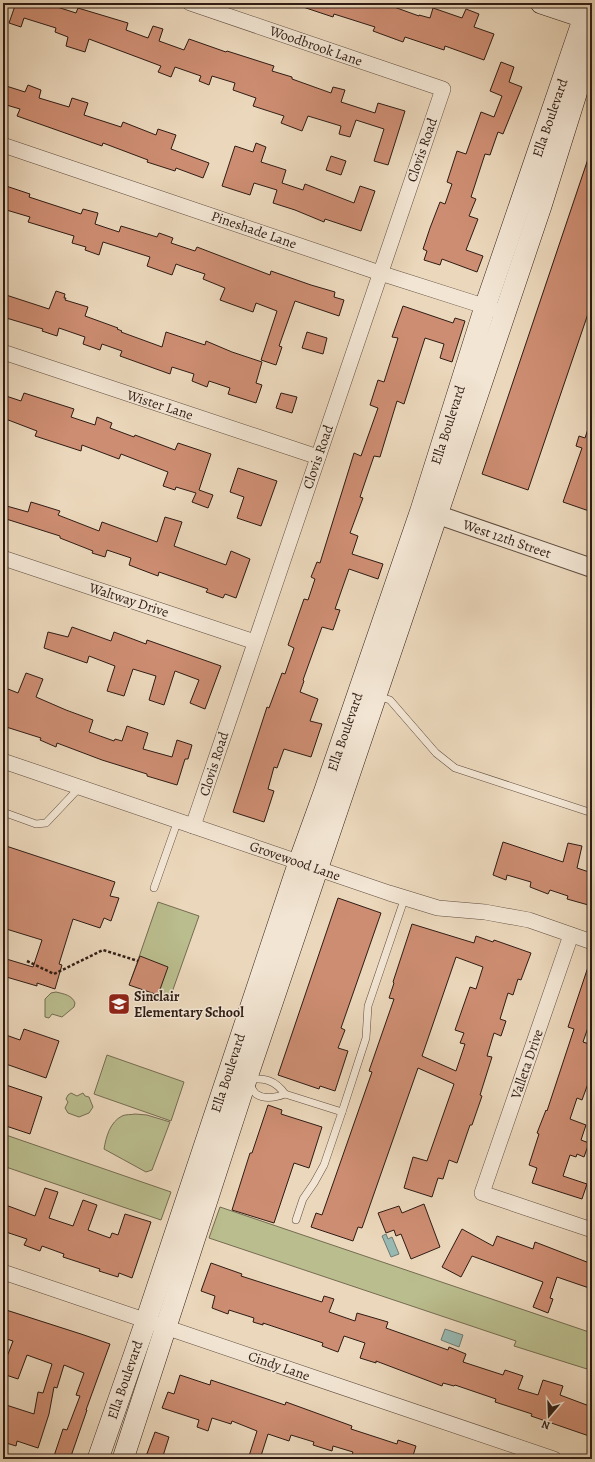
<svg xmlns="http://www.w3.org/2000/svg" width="595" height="1462" font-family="Alegreya,serif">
<rect width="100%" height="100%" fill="#ebd7bb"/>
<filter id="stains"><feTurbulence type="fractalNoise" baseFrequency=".005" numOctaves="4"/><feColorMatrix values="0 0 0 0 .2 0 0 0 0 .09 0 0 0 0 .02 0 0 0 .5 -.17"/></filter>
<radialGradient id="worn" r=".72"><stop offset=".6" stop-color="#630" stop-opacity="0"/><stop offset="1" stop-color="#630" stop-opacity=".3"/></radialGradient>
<!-- green -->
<g fill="#babd8e" stroke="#746c51">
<polygon points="158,902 199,916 170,998 130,983"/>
<path d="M56 992C64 994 72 995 75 1003L74 1007 62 1017 52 1014 49 1018 45 1017V999L51 993Z"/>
<polygon points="107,1055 184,1082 171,1121 94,1094"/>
<polygon points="71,1093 77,1096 83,1093 85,1096 89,1097 93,1107 89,1113 79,1117 68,1113 65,1108 68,1102 66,1099 68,1095"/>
<path d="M135 1114 147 1115 170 1122 152 1170 146 1172 104 1149C106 1137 110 1122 122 1116 126 1114 131 1115 135 1114Z"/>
<polygon points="3,1134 171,1192 161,1220 3,1166"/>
<polygon points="220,1207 592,1333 592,1365 590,1364 587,1369 514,1346 516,1341 209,1238"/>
</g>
<!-- water -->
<g fill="#98b9b2" stroke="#6e7a73">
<polygon points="386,1234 388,1239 392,1237 399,1254 391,1257 382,1236"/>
<polygon points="445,1329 463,1335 459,1347 441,1340"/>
</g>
<!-- building -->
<g fill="#cd8d72" stroke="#2f1c14" fill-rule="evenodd">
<polygon points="16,3 55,3 54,6 76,13 78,8 128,23 126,30 148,38 153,26 163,29 159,41 184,50 189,39 226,52 227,51 274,66 272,71 292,77 292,79 331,93 333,87 345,90 341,102 375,113 378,103 405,111 388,165 374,161 384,129 356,120 350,137 339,134 341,126 308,116 302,131 281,123 284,116 253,106 256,98 233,90 235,83 212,76 209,85 199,81 201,76 175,67 171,77 158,72 161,66 89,39 85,52 66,46 68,37 55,32 56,28 24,18 21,27 9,23"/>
<polygon points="297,3 383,3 419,16 419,15 430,18 433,8 462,18 466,9 479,14 474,27 494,34 484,60 445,46 444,50 405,37 403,42 373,31 375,27 334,14 333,17 297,5"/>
<polygon points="501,62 514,67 509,82 522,87 503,134 498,132 490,155 485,154 471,197 476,199 469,216 478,219 466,250 483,256 477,272 442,259 440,265 424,260 427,251 423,249 430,228 440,202 445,204 452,184 447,182 457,151 466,154 481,112 494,117 502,96 490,91"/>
<polygon points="3,85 25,92 28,85 41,90 39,98 69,107 72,98 88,103 84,115 121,127 123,122 156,135 158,129 176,135 171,149 209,163 203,178 176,168 175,171 147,162 148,160 103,143 102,146 17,116 20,109 3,104"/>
<polygon points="256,143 266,147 261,162 286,170 282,183 303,190 305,184 354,203 360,186 375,191 361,231 325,219 324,222 295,210 273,203 277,190 254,183 250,195 222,186 235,146 253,152"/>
<polygon points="590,153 592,153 592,302 528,490 482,474"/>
<polygon points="331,156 346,161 341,175 326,170"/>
<polygon points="3,185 30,194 29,197 81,214 83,209 98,213 95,224 119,232 121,226 157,237 159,233 173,238 171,243 195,251 197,247 270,275 271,271 311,285 335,292 334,297 344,300 339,316 295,301 279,346 282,347 276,365 261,360 277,311 256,303 253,312 220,300 225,288 203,279 205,274 184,267 176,264 172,275 147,266 150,257 103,242 99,255 85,250 86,247 72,243 74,236 28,222 30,217 3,209"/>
<polygon points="56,291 65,294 64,298 66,298 65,300 88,307 85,316 118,328 117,329 122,331 121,332 162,347 166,332 205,345 206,341 232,352 262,362 256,383 262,385 256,403 228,394 230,388 209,381 207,387 192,381 194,374 172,367 170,374 120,356 122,351 102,344 100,350 83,344 85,337 59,328 57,336 42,331 43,329 3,317 3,294 49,309"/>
<polygon points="403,306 453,323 455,318 465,321 452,362 440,358 444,344 425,338 404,404 397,401 380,457 374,456 360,497 363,498 350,533 358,536 352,554 383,564 378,579 349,569 335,609 340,610 333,630 322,627 303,680 304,681 300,692 318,699 310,721 322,724 311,757 284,749 277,768 274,767 268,789 274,791 264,822 233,812 267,707 269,708 282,673 285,674 294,648 288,645 304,599 308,600 315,579 311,577 317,562 320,563 354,453 361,456 378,408 370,405 378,380 384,382 398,338 392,337"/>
<polygon points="307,332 327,338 323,354 302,348"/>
<polygon points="24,393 74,409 71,417 95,425 97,417 112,423 110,428 134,437 135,435 175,450 178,443 211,454 199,490 213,495 208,508 192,502 196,493 176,487 175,490 163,486 168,472 121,454 119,459 82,445 81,451 35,436 37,431 3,418 3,395 21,401"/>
<polygon points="281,393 297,397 292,413 276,408"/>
<polygon points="590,423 592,423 592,512 563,502 582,448 576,446 579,436 585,438"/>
<polygon points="238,468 277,481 261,526 237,518 244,497 230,492"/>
<polygon points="31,502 60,511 58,515 99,531 102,522 157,542 165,517 182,522 174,546 226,565 231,551 250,559 236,598 225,594 223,598 206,592 208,589 159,572 158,576 129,565 131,558 107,550 105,557 92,553 93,551 60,538 60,536 3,518 3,505 28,512"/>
<polygon points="72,627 111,641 114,632 146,644 147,640 221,666 205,709 190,703 199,680 175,671 164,705 149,700 156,676 133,669 124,696 107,691 115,666 89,656 87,663 44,648 48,632 68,637"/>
<polygon points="26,673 43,679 36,697 66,710 93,720 89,732 114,741 115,739 122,741 127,726 148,733 143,749 172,757 177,740 192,745 188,759 185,759 177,785 147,776 147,774 102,760 57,743 56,747 40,740 41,738 3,726 3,705 8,689 18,693"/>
<polygon points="503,842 563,862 568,843 582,846 577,868 592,873 592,906 567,899 568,896 550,890 548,894 530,887 531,882 507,875 506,880 493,875"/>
<polygon points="3,845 115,882 110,896 119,898 111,921 104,918 100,928 73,919 59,964 62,965 55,989 37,983 37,986 3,976 3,958 33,967 42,940 3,928"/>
<polygon points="338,898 381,913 341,1028 345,1030 338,1048 348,1051 335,1091 320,1086 319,1089 278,1075"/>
<path d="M412 924 474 943 476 936 493 942 494 940 531 953 521 980 518 979 513 995 508 993 500 1019 506 1021 501 1036 494 1033 487 1056 492 1057 480 1095 482 1096 472 1125H470L457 1163 449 1160 443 1179 438 1178 432 1197 404 1188 413 1157 427 1161 454 1084 418 1068 362 1228 358 1227 353 1241 311 1227 316 1213 322 1215 372 1072 369 1071 394 999 389 998 394 983 393 982ZM456 957 483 967 476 989 470 987 455 1030 464 1033 460 1043 465 1044 456 1071 422 1056Z"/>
<polygon points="140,956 168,967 158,995 129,985"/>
<polygon points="590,961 592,962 592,1016 583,1042 592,1045 592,1083 589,1081 582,1100 577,1098 570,1119 586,1125 581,1140 589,1143 584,1157 577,1154 576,1157 570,1155 563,1176 587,1184 582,1199 532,1183 537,1168 529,1165 539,1134 537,1133 546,1110 547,1111 574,1029 568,1027"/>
<polygon points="24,1029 59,1041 46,1078 3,1063 3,1034 20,1040"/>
<polygon points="3,1084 42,1097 30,1134 3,1125"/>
<polygon points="268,1105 282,1110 281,1114 322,1127 309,1168 294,1163 274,1223 232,1210 250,1153 252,1153"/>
<polygon points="45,1188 58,1192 49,1218 73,1226 83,1200 97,1205 88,1230 110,1238 112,1233 118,1235 125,1214 151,1222 132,1278 119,1273 118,1277 99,1271 100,1269 63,1257 64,1254 42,1246 40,1251 24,1245 27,1239 3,1231 3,1204 35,1216"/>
<polygon points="424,1204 440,1247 411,1259 401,1234 396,1236 394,1230 386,1233 378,1213 399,1206 402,1213"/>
<polygon points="462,1229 493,1246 497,1236 533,1249 535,1242 592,1264 592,1289 557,1277 550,1298 553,1299 548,1313 533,1307 543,1282 472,1256 461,1277 442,1267"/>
<polygon points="211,1263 242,1274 241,1276 322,1302 324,1296 334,1299 329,1312 355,1321 357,1313 388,1322 386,1328 448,1350 449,1347 466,1354 463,1362 503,1375 505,1370 523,1376 518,1389 538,1395 543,1380 563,1386 560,1395 592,1407 592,1437 531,1416 532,1414 495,1402 496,1399 455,1385 454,1386 443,1383 442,1386 376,1361 376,1363 360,1358 365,1343 344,1336 338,1352 322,1346 323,1343 263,1323 263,1325 253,1322 254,1318 229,1310 228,1314 212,1308 215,1296 201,1291"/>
<polygon points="3,1309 81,1334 110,1344 86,1410 87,1410 70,1459 53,1459 63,1429 67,1430 80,1396 76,1395 84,1373 64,1365 57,1388 54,1387 49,1414 38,1448 17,1441 16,1446 3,1442 3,1404 34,1414 38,1392 43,1393 52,1364 27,1355 18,1379 3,1374 3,1367 13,1341 3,1338"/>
<polygon points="180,1375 210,1385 211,1380 285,1405 286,1402 352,1426 351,1429 397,1444 398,1440 416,1446 412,1459 350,1459 353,1452 333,1446 332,1451 313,1445 314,1442 291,1435 289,1441 268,1434 260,1459 259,1459 249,1456 257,1431 232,1421 231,1424 212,1418 208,1431 197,1427 199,1420 162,1408 168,1392 174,1394"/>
<polygon points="155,1432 169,1437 162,1459 145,1459"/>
</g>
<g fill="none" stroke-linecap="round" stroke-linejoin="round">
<!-- service casing -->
<g stroke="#5e4b3e" stroke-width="8">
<g id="service">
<polyline points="378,696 390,700 436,753 455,768 592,813"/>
<polyline points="3,812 36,824 46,823 80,787"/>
<polyline points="154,888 178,820"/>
<path d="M248 1079C265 1078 275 1080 285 1094L342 1112"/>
<path d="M248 1083C251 1086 253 1091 256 1094 265 1100 277 1097 285 1094"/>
<polyline points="296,1220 303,1199 314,1183 324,1165 342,1112 366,1038 368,1006 405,897"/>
</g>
</g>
<!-- minor casing -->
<g stroke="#5e4b3e" stroke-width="16">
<g id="minor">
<polyline points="190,3 443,89 193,826"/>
<polyline points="3,145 380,273 493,309"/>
<polyline points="3,352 318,457"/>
<polyline points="3,558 255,642"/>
<polyline points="3,761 389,893 438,908 485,912 529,920 592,942"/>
<polyline points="571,935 482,1193 592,1230"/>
<polyline points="3,1272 554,1459"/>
</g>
</g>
<!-- tertiary casing -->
<g stroke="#5e4b3e" stroke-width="20">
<polyline id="tertiary" points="424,510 592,568"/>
</g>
<!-- secondary casing -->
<g stroke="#2f1c14" stroke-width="22">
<g id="secondary">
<polyline points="541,3 592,20"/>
<polyline points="98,1459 146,1321 299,862 325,790 421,510 485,307 584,17 592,6"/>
<polyline points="123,1459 246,1080 437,515 541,206 592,43"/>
</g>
</g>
<!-- path -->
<polyline stroke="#2f1c14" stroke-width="2.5" stroke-dasharray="3 2" stroke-linecap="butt" points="27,961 54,974 103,950 138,961"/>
<!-- service -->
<use href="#service" stroke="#f2e5d3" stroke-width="7"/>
<!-- minor -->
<use href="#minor" stroke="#f2e5d3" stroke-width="15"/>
<!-- tertiary -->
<use href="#tertiary" stroke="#f2e5d3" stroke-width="18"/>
<!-- secondary -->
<use href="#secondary" stroke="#f2e5d3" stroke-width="21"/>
</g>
<!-- icons -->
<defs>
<g id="school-square" transform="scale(1.15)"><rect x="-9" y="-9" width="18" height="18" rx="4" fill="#8f2418" stroke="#f2e5d3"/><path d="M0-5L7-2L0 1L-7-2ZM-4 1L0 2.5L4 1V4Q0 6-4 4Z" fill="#fff"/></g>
</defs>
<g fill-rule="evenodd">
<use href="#school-square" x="119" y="1004"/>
</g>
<g text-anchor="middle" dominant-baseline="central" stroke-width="3" stroke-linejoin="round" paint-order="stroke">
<!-- street labels -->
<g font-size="14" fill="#2f1c14" stroke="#f2e5d3">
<text transform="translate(316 46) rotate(19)">Woodbrook Lane</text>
<text transform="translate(550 118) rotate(-71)">Ella Boulevard</text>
<text transform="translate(422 150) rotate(-71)">Clovis Road</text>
<text transform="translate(254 230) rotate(19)">Pineshade Lane</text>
<text transform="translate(160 405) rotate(18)">Wister Lane</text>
<text transform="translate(448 425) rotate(-72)">Ella Boulevard</text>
<text transform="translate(318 457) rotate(-71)">Clovis Road</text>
<text transform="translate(507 539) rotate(19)">West 12th Street</text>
<text transform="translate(129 600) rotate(18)">Waltway Drive</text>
<text transform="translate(345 732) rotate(-71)">Ella Boulevard</text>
<text transform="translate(214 764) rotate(-72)">Clovis Road</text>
<text transform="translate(295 861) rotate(19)">Grovewood Lane</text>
<text transform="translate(527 1064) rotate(-71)">Valleta Drive</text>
<text transform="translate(228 1073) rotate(-72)">Ella Boulevard</text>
<text transform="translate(279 1366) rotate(19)">Cindy Lane</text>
<text transform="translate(125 1380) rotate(-71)">Ella Boulevard</text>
</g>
<!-- poi labels -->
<g font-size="14" font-weight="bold" fill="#2f1c14" stroke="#f2e5d3" text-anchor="start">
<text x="134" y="996">Sinclair<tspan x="134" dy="16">Elementary School</tspan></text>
</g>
</g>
<!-- margin -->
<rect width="595" height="1462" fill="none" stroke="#ebd7bb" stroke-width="16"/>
<rect x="4" y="4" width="587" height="1454" fill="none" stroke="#2f1c14" stroke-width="2"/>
<rect x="8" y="8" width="579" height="1446" fill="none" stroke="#2f1c14"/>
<!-- north arrow -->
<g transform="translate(549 1416) rotate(199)" stroke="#f2e5d3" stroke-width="3" paint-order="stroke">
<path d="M0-3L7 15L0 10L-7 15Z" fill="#2f1c14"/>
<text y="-6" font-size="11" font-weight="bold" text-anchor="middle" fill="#2f1c14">N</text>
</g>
<rect width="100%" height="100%" filter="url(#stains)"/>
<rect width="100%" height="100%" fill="url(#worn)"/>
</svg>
